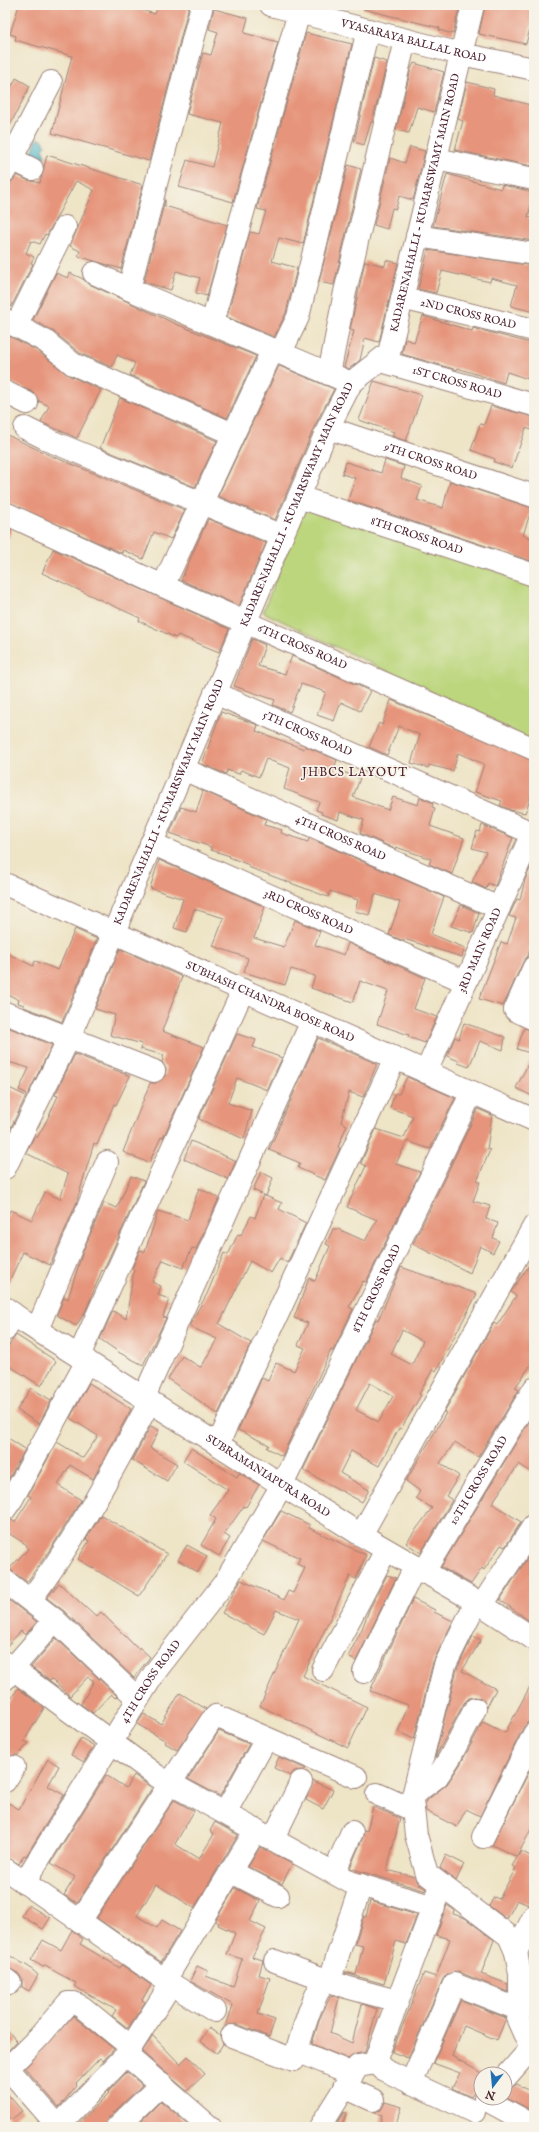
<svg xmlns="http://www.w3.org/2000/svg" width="539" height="2132" font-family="'IM FELL English',serif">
<rect width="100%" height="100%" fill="#f7f3e8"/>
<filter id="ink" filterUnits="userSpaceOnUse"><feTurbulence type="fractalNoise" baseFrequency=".025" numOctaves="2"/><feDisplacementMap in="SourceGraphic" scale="8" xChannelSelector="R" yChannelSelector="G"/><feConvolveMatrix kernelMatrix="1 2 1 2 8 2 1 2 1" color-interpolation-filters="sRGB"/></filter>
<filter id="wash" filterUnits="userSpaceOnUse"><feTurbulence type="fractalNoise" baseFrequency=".012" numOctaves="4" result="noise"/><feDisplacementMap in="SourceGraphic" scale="16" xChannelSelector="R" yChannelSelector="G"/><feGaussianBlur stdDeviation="0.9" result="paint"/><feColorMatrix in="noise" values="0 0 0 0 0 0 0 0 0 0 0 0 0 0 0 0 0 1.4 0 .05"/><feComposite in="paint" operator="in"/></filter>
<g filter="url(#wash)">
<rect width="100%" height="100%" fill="#eee4c6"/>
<!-- built -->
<polygon fill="#ecd7ba" points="515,5 534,5 534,61 502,53"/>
<!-- green -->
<polygon fill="#bbd67b" stroke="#827a53" points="304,507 534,584 534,741 263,612"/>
<!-- water -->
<polygon fill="#45b1c3" stroke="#486877" points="37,139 42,139 46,145 43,150 45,156 40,163 30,156"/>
<g id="blocks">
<!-- building -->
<g fill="#e6957b" fill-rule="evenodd">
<polygon points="19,5 124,5 155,14 158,5 189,5 149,161 52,133 72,56 15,40 16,36 10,34"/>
<polygon points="364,5 460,5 453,34 439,30 440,28 363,9"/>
<polygon points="485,5 534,5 534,14 526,44 479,34"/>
<polygon points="214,9 248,18 244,33 278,42 233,202 179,187 187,160 212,167 223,123 187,114 203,53 211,55 218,32 209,29"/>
<polygon points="306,33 352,44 303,244 279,238 272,261 297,268 286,313 274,337 227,317 250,232 259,234 266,211 257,209"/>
<polygon points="374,58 387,62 372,123 371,122 364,145 354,142"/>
<polygon points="414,63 444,72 434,112 417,107 409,133 396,130 411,69"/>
<polygon points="16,78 30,86 5,135 5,81 13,85"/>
<polygon points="467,82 494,89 493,95 534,106 534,157 532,166 455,150 463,121 458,119"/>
<polygon points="410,147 425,151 413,200 399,196 396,209 392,208 387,229 374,225 390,158 405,163"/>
<polygon points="47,155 143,185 121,269 78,256 80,251 70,246 94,190 76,181 47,235 45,234 40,244 31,241 26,253 34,257 31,263 33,264 11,307 5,304 5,195 11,182 17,175 27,180 40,183"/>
<polygon points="348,165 361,169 334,285 319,282"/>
<polygon points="447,174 501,189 502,185 525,190 534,194 528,217 534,218 534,241 433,226"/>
<polygon points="165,200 165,206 227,225 207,296 196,293 200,278 176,271 171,290 144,282"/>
<polygon points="428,250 534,266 534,312 511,306 517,285 491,278 490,282 442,271 436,293 418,289"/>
<polygon points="386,260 398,263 379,342 365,338 360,360 349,369 344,367 354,331 350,330 365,261 385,266"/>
<polygon points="56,273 68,278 70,273 83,279 89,284 176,324 256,356 227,418 130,375 135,363 117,355 112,367 80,353 53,331 33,320"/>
<polygon points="423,316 472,331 473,328 534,344 534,381 507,372 504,383 457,368 457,370 402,354 405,339 414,342"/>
<polygon points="5,334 38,351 68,375 101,390 77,438 41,422 49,406 39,401 33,392 5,380"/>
<polygon points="279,366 334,389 316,423 275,520 218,496"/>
<polygon points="374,381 422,395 406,441 392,436 394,432 359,420"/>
<polygon points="120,398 217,441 195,487 100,448"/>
<polygon points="491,406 534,417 534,431 526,428 512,468 494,462 495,459 471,450 480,424 484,425"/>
<polygon points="5,434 49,455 185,510 171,539 154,532 143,559 123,550 122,553 5,501"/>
<polygon points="385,460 404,466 401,478 422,486 417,500 443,508 450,481 532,508 523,535 534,539 534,562 348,500 355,478 342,474 346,462 381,473"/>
<polygon points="208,519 266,543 239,606 181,580"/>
<polygon points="5,527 12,530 5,545"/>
<polygon points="53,549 229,629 219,652 178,635 176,638 139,621 140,618 42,573"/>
<polygon points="252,639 265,645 258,666 285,674 292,656 370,691 360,711 341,702 334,721 317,715 326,692 301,684 290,712 273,705 275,700 234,686"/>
<polygon points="391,700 534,761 534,788 525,813 510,810 500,805 502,801 475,792 484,764 458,753 453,771 429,765 428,768 411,763 420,735 399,726 387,755 369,747 379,723 382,725"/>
<polygon points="221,712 258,725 256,731 304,749 305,746 337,760 334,769 360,778 353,797 388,810 393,797 418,805 420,797 433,803 432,807 435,808 430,826 464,838 452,874 429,864 431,859 396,847 395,849 360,833 364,820 340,812 338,820 321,814 322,812 316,810 319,802 284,789 290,768 266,759 259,777 241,770 239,774 227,770 226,774 202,764"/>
<polygon points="203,791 266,819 264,825 282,830 281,833 308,842 309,838 444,897 431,934 465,948 462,957 404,939 404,941 389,935 400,902 375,894 369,915 355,911 358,900 330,891 328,897 248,867 249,865 229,857 230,856 211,850 211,847 170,833 181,807 196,812"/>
<polygon points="482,825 513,838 495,886 488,883 486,889 472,882 486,852 472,848 477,831 480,832"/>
<polygon points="159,860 265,907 254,938 284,947 295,920 320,931 315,945 344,955 348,943 425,978 414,1009 437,1017 425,1043 408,1037 409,1035 377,1024 388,991 360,981 353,1002 311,988 315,976 291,969 285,985 244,972 248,958 213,946 224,918 194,909 187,932 174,928 183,899 150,888"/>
<polygon points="532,864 534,864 534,936 528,956 523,962 503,1006 479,999 501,942 507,944 516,918 509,916 517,899 520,900 525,880"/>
<polygon points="461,905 479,913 473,933 451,926"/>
<polygon points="75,929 97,939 62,1022 24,1007 24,1005 18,1003 19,1000 5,993 5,952 33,966 35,961 58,970"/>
<polygon points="120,949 182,977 162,1031 204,1047 163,1138 161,1137 149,1163 123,1152 150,1083 156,1083 165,1076 166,1069 162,1062 164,1055 140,1049 142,1044 110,1035 115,1015 95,1009"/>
<polygon points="464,1023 505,1037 503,1050 480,1041 469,1067 458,1063 459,1061 447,1056 455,1037 459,1039"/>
<polygon points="5,1026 52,1045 28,1094 19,1090 29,1068 5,1061"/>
<polygon points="524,1028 534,1031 534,1097 516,1088 533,1054 517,1049"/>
<polygon points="237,1034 256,1040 253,1047 282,1058 267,1090 237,1078 228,1103 252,1111 244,1139 199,1119"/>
<polygon points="318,1038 377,1064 363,1097 349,1092 341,1122 347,1125 338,1147 340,1148 325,1180 298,1168 300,1163 269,1150"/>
<polygon points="75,1054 130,1076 116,1105 114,1104 97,1145 94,1143 76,1204 50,1265 23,1252 5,1290 5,1221 10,1210 32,1220 45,1192 60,1199 68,1174 26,1153 34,1137 37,1138 47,1120 58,1096 55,1095"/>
<polygon points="407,1077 455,1098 430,1149 407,1141 396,1164 420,1172 366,1282 363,1281 349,1307 353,1309 333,1351 331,1350 282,1456 267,1448 269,1445 238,1430 262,1378 268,1381 276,1363 294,1371 305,1348 298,1345 308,1323 294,1318 309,1278 315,1281 330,1246 326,1244 333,1229 338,1229 365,1241 377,1220 347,1207 366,1166 361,1163 376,1129 404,1138 413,1116 390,1108 395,1093 399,1094"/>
<polygon points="5,1086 26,1096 5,1140"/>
<polygon points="478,1109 492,1115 487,1149 490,1150 477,1181 480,1182 473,1201 490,1206 486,1219 498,1223 493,1238 499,1241 493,1253 480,1246 470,1273 413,1244"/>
<polygon points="191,1141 236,1161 228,1179 184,1159"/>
<polygon points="261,1172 273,1178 266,1196 253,1190"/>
<polygon points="131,1176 144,1181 103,1271 102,1270 86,1310 76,1326 57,1315 64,1297 68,1299 83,1251 104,1203 117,1208"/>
<polygon points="199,1188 219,1198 196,1249 192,1248 183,1268 163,1260 152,1282 161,1286 158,1295 169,1299 163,1317 166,1318 143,1365 120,1353 100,1339 113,1311 126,1319 134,1270 132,1269 140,1250 145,1252 158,1211 188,1220"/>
<polygon points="263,1195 282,1203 279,1209 306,1223 287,1263 280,1258 271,1273 250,1261 219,1324 251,1343 218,1414 168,1379 182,1356 200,1367 202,1366 217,1339 189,1326 207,1294 224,1253 228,1255 238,1234 241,1235 251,1216 255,1218"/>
<polygon points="534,1258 534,1360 515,1388 519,1390 478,1457 455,1442 440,1463 459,1476 446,1496 452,1500 421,1553 406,1543 432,1508 416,1498 420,1491 406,1481 446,1413 444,1412 494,1323 497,1325 516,1296 511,1292"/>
<path d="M401 1267 477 1294 436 1371 433 1369 419 1394 421 1395 401 1429 399 1428 379 1466 351 1451 340 1473 369 1490 362 1502 303 1470 376 1319 378 1320ZM402 1330 423 1341 412 1365 391 1354ZM370 1383 393 1396 379 1422 356 1410Z"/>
<polygon points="16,1335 56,1361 41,1386 5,1363 5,1351"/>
<polygon points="89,1383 131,1409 93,1479 70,1465 58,1485 81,1500 53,1545 27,1582 9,1569 28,1549 26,1547 27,1545 5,1531 5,1521 11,1520 15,1522 31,1497 28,1495 57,1442 83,1458 98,1436 70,1418"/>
<polygon points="31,1388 51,1400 53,1397 39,1424 17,1410"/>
<polygon points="534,1413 534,1474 519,1464 492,1503 521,1522 505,1547 501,1545 484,1570 482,1568 471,1584 441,1567"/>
<polygon points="151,1426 159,1430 150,1448 177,1464 167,1481 132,1460"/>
<polygon points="5,1436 25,1449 7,1482 5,1480"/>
<polygon points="191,1448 237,1477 239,1473 259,1485 246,1507 244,1506 224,1534 230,1538 219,1556 201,1545 216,1519 210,1515 228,1490 183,1461"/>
<polygon points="281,1511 310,1525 309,1528 366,1555 356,1579 350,1576 303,1676 367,1707 348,1748 260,1706 299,1619 276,1610 264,1634 222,1613 241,1580 284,1600 288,1591 293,1593 305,1568 297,1564 300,1558 263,1541"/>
<polygon points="101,1515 167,1554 139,1596 78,1559 89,1541 86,1539"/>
<polygon points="187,1545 207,1556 198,1572 178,1560"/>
<polygon points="534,1548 534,1624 500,1600"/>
<polygon points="387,1575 396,1578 356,1661 348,1657 362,1629 369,1610"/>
<polygon points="59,1583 96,1617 101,1612 138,1649 139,1647 150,1657 134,1678 64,1611 47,1598"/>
<polygon points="5,1597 37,1622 25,1635 21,1631 5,1648"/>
<polygon points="413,1599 435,1610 434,1612 453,1621 433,1662 414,1739 398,1732 408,1705 370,1691"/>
<polygon points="473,1636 481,1640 462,1671 496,1689 487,1707 481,1698 475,1697 469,1698 464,1703 435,1757 457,1669"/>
<polygon points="56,1638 117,1696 115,1698 111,1694 93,1713 81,1704 94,1681 88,1677 70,1696 52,1679 50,1681 31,1667"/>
<polygon points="534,1679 534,1722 527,1723 523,1728 480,1816 466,1809 457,1827 426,1811 425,1802 447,1784 460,1765 483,1722 505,1733"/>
<polygon points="18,1688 44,1708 24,1741 29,1743 18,1755 8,1756 5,1755 5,1708"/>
<polygon points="180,1693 206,1709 177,1750 165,1743 166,1741 137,1724 144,1714 161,1724"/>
<polygon points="219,1731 249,1744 220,1796 188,1779"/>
<polygon points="81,1738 94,1746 84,1762 71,1755"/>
<polygon points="279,1757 306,1769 305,1770 294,1771 290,1776 274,1768"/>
<polygon points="48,1759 59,1766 48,1786 64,1795 26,1856 24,1855 19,1864 5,1857 5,1801 19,1809"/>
<polygon points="534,1762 534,1823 517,1857 492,1845"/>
<polygon points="106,1775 126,1788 134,1775 152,1788 77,1903 64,1895 75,1877 51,1863"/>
<polygon points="313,1781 333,1790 323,1809 306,1800"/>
<polygon points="174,1800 194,1811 175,1844 199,1859 214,1834 210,1831 215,1822 238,1835 194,1908 156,1884 137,1916 157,1928 162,1920 180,1931 161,1962 97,1918"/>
<polygon points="373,1807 400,1818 387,1870 415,1877 419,1884 426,1889 426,1891 350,1868 363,1837 364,1830 367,1831"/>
<polygon points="260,1847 292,1864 282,1884 248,1867"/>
<polygon points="521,1851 534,1858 534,1904 528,1905 517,1900 507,1919 489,1906 494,1897 499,1899 516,1868 512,1866"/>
<polygon points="446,1855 464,1864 456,1881 440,1868"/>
<polygon points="235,1888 260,1901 250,1921 266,1929 252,1957 263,1960 259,1975 270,1978 258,2014 275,2020 269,2037 237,2024 226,2026 233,2005 190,1981 197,1966 208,1971 206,1976 233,1987 242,1959 227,1954 235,1933 218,1925 219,1923 215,1921"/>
<polygon points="370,1901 417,1915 406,1944 396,1941 384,1984 345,1973 346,1972 356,1975 363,1946 355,1944 364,1916 366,1917"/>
<polygon points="28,1905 50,1918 43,1929 22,1916"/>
<polygon points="447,1905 454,1910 453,1914 465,1918 494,1940 481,1974 508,1984 508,1992 459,1972 447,1974 443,1979 408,2058 392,2052 424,1973 436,1977 450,1939 436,1935"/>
<polygon points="72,1930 83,1939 80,1944 120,1968 122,1965 151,1985 142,2000 145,2002 128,2028 112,2016 116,2010 74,1986 76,1983 45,1966 43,1967 31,1960 43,1940 61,1950"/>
<polygon points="5,1953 29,1967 38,1975 29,1991 22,1987 22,1979 18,1973 5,1967"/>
<polygon points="534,1973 534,2022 531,2019"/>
<polygon points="331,1995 339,1998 330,2033 352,2043 362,2004 377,2009 365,2052 356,2054 348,2059 312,2044 320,2018"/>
<polygon points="461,2000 506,2018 497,2040 464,2026 452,2056 483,2074 481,2074 481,2081 471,2097 452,2088 460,2073 433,2063"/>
<polygon points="73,2016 114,2049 103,2061 100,2058 76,2083 77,2085 59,2107 25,2068"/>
<polygon points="5,2028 17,2041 7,2052 5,2050"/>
<polygon points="209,2028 220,2036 223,2044 217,2053 200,2041"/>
<polygon points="153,2036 180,2064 188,2056 205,2074 187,2091 142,2052"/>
<polygon points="127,2072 142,2085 108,2118 105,2127 75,2127 109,2093 108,2092"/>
<polygon points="517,2084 534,2093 534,2112 505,2096 508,2090"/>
<polygon points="5,2091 22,2111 11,2120 5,2113"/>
<polygon points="161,2101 191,2127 135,2127"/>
<polygon points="385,2102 402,2107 395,2127 379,2127 382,2115 372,2112 381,2110"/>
<polygon points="344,2112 346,2113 342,2127 335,2127"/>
</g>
</g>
</g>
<g filter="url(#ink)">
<use href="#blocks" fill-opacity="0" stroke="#9c8278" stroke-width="1"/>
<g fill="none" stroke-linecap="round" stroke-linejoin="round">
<!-- minor casing -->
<g stroke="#9c8278" stroke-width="24">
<g id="minor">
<polyline points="202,5 129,289 351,383"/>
<polyline points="12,159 32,169"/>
<polyline points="436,159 534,179"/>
<polyline points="5,171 51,82"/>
<polyline points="417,236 534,254"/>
<polyline points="94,273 129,289"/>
<path id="s1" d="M402 298 534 330"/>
<polyline points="5,320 45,341 73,364 233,434"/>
<polyline points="212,323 299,12"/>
<polyline points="16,326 65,227"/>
<polyline points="281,352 298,317 368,30"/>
<path id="s2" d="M381 361 534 405"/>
<polyline points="329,374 345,292 405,40"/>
<polyline points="5,392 27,403"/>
<polyline points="25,428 53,442 282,536"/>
<path id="s3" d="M328 428 534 496"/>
<path id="s4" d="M299 497 534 575"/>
<path id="s5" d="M5 513 163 586 534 749"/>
<polyline points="163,586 273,349"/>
<path id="s6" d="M215 693 532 833"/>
<path id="s7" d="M183 769 499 908"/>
<path id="s8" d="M151 843 466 982"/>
<path id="s9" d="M5 884 534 1120"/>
<polyline points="534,967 515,1010 534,1019"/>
<polyline points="5,1013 154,1071"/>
<path id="s10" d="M426 1072 534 829"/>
<path id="s11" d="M5 1168 69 1038 328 428 351 383 389 353 473 5"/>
<polyline points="5,1330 12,1313"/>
<polyline points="37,1330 107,1162"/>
<polyline points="79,1356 243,990"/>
<polyline points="144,1397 312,1021"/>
<polyline points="218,1444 395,1058"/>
<polyline points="5,1509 12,1499 87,1361"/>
<polyline points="361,1535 534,1226"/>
<path id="s12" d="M423 1573 534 1389"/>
<polyline points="5,1581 55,1620 138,1699"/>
<path d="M30 1600C77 1538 113 1469 150 1401"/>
<polyline points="476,1602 445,1665 412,1800 416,1835 427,1874 509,1936 516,1952 520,1974 520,2010 518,2020 531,2049"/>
<polyline points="482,1605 534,1525"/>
<polyline points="5,1663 157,1776 350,1882 434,1907"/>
<polyline points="323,1670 386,1550"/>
<polyline points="364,1672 415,1567"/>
<polyline points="5,1679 12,1669 55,1620"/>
<polyline points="5,1781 14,1767"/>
<polyline points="377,1794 413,1810"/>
<polyline points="414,1794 437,1777 449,1759 475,1709"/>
<polyline points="225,1813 266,1739"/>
<polyline points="483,1837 534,1734"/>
<polyline points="273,1839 301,1782"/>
<polyline points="5,1869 171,1984 215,2011"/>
<polyline points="230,1871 278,1896"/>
<polyline points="334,1873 352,1832"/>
<path id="s13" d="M24 1883 155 1672 225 1582 282 1485 472 1092"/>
<polyline points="438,1894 377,2056 377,2063 384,2070 474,2112"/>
<polyline points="80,1921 211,1721 216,1716 356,1777"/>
<polyline points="516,1952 534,1916"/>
<polyline points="275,1961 346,1987 397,2001"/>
<polyline points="5,1979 10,1983"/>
<polyline points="165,1980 256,1830"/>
<polyline points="171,1984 131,2047 129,2052 131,2059 210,2127"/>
<path d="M232 2036 294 2060C303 2033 311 1992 332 1973L361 1885"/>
<polyline points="297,2051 353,2074"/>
<polyline points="5,2065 59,2127"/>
<polyline points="8,2068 39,2037 68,2003 74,2003 82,2007 131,2047"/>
<polyline points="505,2078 534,2045"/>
<polyline points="411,2083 454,1984 520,2010"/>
<polyline points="344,2087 373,2100"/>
<polyline points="485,2099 534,2126"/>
<polyline points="58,2126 129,2052"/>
<polyline points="117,2127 161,2084"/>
<polyline points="320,2127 358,2066 377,2063"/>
</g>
</g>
<!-- major casing -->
<g stroke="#9c8278" stroke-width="24">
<g id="major">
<path id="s14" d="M271 5 461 54 534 69"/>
<path id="s15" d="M5 1308 26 1323 361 1535 482 1605 534 1639"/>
</g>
</g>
<!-- minor -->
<use href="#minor" stroke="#fff" stroke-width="22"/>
<!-- major -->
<use href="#major" stroke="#fff" stroke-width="22"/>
</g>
</g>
<g text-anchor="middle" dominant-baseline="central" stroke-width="3.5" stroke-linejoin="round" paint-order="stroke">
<!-- street labels -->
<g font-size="11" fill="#4a1f2b" stroke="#f7f3e8">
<text stroke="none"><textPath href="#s14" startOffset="147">VYASARAYA BALLAL ROAD</textPath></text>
<text stroke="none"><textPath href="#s11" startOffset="1061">KADARENAHALLI - KUMARSWAMY MAIN ROAD</textPath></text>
<text stroke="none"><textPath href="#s1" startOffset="68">2ND CROSS ROAD</textPath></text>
<text stroke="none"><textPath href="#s2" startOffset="79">1ST CROSS ROAD</textPath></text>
<text stroke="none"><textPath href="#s3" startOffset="108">9TH CROSS ROAD</textPath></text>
<text stroke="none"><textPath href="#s11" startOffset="725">KADARENAHALLI - KUMARSWAMY MAIN ROAD</textPath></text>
<text stroke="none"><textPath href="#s4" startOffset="124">8TH CROSS ROAD</textPath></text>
<text stroke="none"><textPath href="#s5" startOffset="326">6TH CROSS ROAD</textPath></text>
<text stroke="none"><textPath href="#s6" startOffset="101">5TH CROSS ROAD</textPath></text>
<text stroke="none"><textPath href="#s11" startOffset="401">KADARENAHALLI - KUMARSWAMY MAIN ROAD</textPath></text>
<text stroke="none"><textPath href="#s7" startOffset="172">4TH CROSS ROAD</textPath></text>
<text stroke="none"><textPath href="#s8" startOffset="172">3RD CROSS ROAD</textPath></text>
<text stroke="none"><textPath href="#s10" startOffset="133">3RD MAIN ROAD</textPath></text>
<text stroke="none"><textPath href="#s9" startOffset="290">SUBHASH CHANDRA BOSE ROAD</textPath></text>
<text stroke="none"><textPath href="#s13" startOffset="693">8TH CROSS ROAD</textPath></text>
<text stroke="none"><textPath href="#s15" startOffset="312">SUBRAMANIAPURA ROAD</textPath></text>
<text stroke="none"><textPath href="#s12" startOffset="108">10TH CROSS ROAD</textPath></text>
<text stroke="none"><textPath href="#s13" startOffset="238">4TH CROSS ROAD</textPath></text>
</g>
<!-- neighbourhood labels -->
<g font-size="12" letter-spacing="1" fill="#4a1f2b" stroke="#f7f3e8">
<text x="355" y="772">JHBCS LAYOUT</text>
</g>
</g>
<!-- margin -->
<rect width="539" height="2132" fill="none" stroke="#f7f3e8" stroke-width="20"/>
<!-- north arrow -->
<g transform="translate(493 2086) rotate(196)"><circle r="19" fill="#f7f3e8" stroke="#b29e9c"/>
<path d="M0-3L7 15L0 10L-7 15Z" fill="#1f6fb2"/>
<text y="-6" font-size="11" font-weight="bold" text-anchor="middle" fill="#4a1f2b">N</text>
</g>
</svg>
